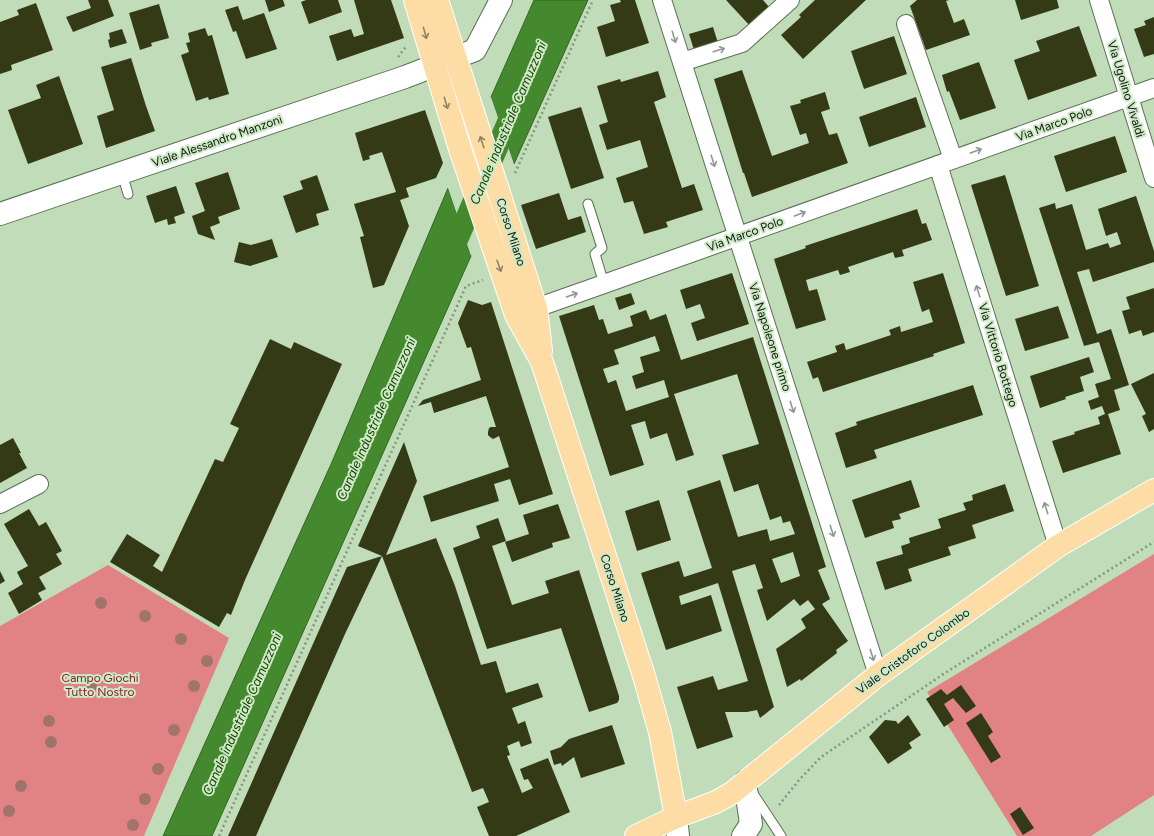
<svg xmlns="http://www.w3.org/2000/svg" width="1154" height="836" font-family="Figtree,sans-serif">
<rect width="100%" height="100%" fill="#c1dcb9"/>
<!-- green -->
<g fill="#e18284">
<polygon points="1154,554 1154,795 1091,836 1017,836 927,692"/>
<polygon points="108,565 229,638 144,836 0,836 0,626"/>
</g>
<!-- water -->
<g fill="#44892d" stroke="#346723">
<polygon points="534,0 588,0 514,164 491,97"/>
<polygon points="448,188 471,256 212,836 163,836 332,462"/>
</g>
<!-- pier -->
<g fill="#c1dcb9">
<polygon points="491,97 514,164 513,166 490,99"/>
<polygon points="449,186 472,253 471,256 448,188"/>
</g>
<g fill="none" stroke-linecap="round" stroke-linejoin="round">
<!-- canal -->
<polyline stroke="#44892d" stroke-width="22" points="450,256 515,106"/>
</g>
<!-- building -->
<g fill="#333a15" fill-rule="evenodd">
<polygon points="88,0 108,0 114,16 73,32 66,17 91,8"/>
<polygon points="265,0 283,0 285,6 269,12"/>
<polygon points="306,0 338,0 342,12 309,24 301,2"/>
<polygon points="354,0 391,0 404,38 337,61 329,36 351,29 354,37 364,34"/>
<polygon points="620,0 635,0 649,43 606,57 597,27 615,21 610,5 621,2"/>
<polygon points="726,0 763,0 769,7 750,26"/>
<polygon points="815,0 866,0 803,59 781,35 801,17 799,15"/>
<polygon points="917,0 949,0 946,1 954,23 964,19 970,35 926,50 910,6"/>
<polygon points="1015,0 1057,0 1059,8 1021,20"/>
<polygon points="36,3 53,50 11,65 12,70 0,74 0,22 19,15 17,10"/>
<polygon points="159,4 169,38 151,43 152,46 140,50 129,13"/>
<polygon points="238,6 243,20 264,13 277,49 246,59 236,31 233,32 225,10"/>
<polygon points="1154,17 1154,54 1144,57 1134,29 1146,25 1144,21"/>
<polygon points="1079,26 1097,76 1028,100 1014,60 1040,51 1036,41"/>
<polygon points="713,27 718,43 694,50 689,34"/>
<polygon points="205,28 208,36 212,35 229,94 209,100 208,97 196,101 181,55 189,52 186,43 190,42 188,33"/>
<polygon points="122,29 127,43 110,48 108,40 110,39 109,33"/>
<polygon points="894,36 907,74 864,89 851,51"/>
<polygon points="131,58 146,106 155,131 106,148 97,116 114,110 101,67"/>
<polygon points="979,62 996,108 960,120 949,91 947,92 942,75"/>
<polygon points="742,70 772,156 809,143 806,133 800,135 790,106 801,103 800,100 825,92 830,109 821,112 829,135 837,133 848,163 752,197 744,173 743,173 714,79"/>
<polygon points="658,71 666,97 654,102 682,188 694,184 703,210 666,222 668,227 644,234 633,201 624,203 616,178 648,167 640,140 607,150 599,125 608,122 597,86 620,79 621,82"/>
<polygon points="59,76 83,144 28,164 8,110 41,98 36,85"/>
<polygon points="916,97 926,127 869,147 859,117"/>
<polygon points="581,107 604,178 571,189 548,117"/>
<polygon points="425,110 443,163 436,178 406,188 409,197 400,200 409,226 384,285 373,288 360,237 364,236 354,204 396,192 382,152 369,156 370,159 363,161 355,133"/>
<polygon points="1115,136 1127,172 1066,192 1054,156"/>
<polygon points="228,172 240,209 218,217 220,223 210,227 215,240 198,234 192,216 205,211 195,183"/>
<polygon points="317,175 329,210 316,214 319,225 296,233 283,196 303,189 300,181"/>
<polygon points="1005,175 1039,286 1006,296 971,185"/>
<polygon points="176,186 185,213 174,217 176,223 168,225 167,219 155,223 146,196"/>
<polygon points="559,193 568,220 581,216 586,232 536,249 521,205"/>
<polygon points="1136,196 1154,251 1154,262 1093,282 1089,269 1077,272 1097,334 1111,329 1129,385 1114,390 1120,410 1108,414 1121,454 1063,473 1052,441 1075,434 1074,432 1100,424 1098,417 1105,414 1102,406 1091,410 1088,401 1099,397 1095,384 1111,379 1099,342 1084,346 1039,208 1055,203 1056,209 1072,204 1086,250 1108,243 1110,248 1121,244 1117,232 1106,236 1098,209"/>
<polygon points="917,209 922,224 926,223 932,240 902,250 904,256 895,258 893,252 848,267 850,272 840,275 838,270 806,280 809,291 817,289 826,320 796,329 774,259 806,248 805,246"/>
<polygon points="272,239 278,257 250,266 234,262 239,242 251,245"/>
<polygon points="732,273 749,324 697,341 691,323 705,318 700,304 686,309 680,290"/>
<polygon points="943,273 965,343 933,354 934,356 823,392 818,377 813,379 807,362 837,352 835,346 844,343 846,350 891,335 889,330 900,326 901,332 933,322 929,309 922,312 913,282"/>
<polygon points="1154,288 1154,332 1143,336 1141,330 1129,334 1122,311 1130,309 1126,297"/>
<polygon points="631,293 635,304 619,310 615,298"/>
<polygon points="468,300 482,305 491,302 553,494 519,505 510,479 494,484 499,501 431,522 423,496 509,467 499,436 493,439 490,437 488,435 488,432 489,428 491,427 496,427 486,396 434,413 431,402 418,406 423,400 481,380 471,347 467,348 458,323"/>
<path d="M594 305 599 320 603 319 608 334 633 326 630 316 646 310 650 320 666 314 681 360 753 337 826 567 818 570 830 599 822 604 848 641 836 650 837 653 801 681 800 679 787 687 776 649 806 628 801 619 815 609 808 600 800 606 794 599 767 621 757 590 763 588 755 564 732 571 774 707 760 718 757 710 747 712H725L733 737 697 749 677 687 713 676 718 690 748 681 718 583 679 596 681 605 711 595 722 631 666 650 641 573 679 561 684 577 712 568 687 491 720 480 738 537 767 529 770 541 795 534 790 521 783 523 781 516 770 520 758 484 734 492 722 455 759 444 737 374 674 394 694 455 676 461 667 433 650 439 645 421 631 425 644 465 610 476 559 316ZM655 336 660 351 640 357 644 372 632 376 636 389 664 380 669 397 626 411 616 380 608 383 603 369 619 364 614 350ZM793 552 800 576 781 583 772 559Z"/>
<polygon points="1058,306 1069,338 1025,351 1015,319"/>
<polygon points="270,339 291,349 294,342 342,364 245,580 231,615 227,613 219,627 110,562 127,534 160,555 153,566 162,572 215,459 223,462 239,428 230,424"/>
<polygon points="1089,357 1094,372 1080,377 1084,391 1065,397 1066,399 1040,408 1030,376"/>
<polygon points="1154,373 1154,429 1149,432 1142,416 1146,414 1131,384"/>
<polygon points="973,385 983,415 874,450 877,458 846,468 835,433 857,425 856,422"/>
<polygon points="13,438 21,453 19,453 27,468 0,483 0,445"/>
<polygon points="404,442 417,481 386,555 436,538 455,586 481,665 496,661 506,693 538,683 543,697 512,708 518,724 525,721 532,743 521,747 519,741 507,746 510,755 507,756 522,793 533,788 528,779 524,780 520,769 548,758 570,812 516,836 489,836 477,807 489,802 483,788 472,792 382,556 358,546"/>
<polygon points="911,480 920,507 899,514 901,519 892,521 894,528 865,538 852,500"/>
<polygon points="1005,484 1014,511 972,525 976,538 948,547 951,555 908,569 912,581 885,590 876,562 903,554 901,546 910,543 909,538 941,528 938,519 966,510 963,503 973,500 972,495"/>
<polygon points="659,500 671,540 637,551 625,511"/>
<polygon points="558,504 570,538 552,543 553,547 512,562 505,542 529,534 523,515"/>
<polygon points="29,509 39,526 46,522 62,551 56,554 62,564 39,577 46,589 38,593 42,600 19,614 8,593 23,584 17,572 28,566 4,524"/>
<polygon points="498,518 506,541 492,546 512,605 549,593 545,581 579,570 619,696 619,700 617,703 589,712 561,628 487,649 453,548 480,538 476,526"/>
<polygon points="382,556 345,634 256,836 228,836 347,567"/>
<polygon points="0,571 5,581 0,584"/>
<polygon points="961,685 976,706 966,713 953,698 944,704 954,720 944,727 926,699 941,689 947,695"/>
<polygon points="981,713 993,732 988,736 1001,757 991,763 966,723"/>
<polygon points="908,715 921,735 909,743 912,748 888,764 869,737 885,720 896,721 898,724"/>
<polygon points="612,725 625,764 581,778 574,757 562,766 561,763 554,765 550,751 561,747 569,739"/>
<polygon points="1020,807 1034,828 1023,835 1010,814"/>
</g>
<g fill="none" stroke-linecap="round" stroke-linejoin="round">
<!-- lane casing -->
<g stroke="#597152" stroke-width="11">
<g id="lane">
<polyline points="122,173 128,194"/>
<polyline points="588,204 602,248 595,254 604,284"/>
<polyline points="752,792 781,836"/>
</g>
</g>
<!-- street casing -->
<g stroke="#597152" stroke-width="20">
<g id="street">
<polyline points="662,0 878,675"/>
<polyline points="1099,0 1154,178"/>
<polyline points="906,24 953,159"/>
<polyline points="682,62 742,43 790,0"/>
<polyline points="938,165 1058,546"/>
<polyline points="536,308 604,284 1154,88"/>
<polyline points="0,504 39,484"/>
</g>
</g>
<!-- secondary casing -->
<g stroke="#597152" stroke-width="24">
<g id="secondary">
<polyline points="0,214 405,77 475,50 501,0"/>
<polyline points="676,817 678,836"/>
<polyline points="743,836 751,824 745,782"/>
</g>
</g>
<!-- primary casing -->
<g stroke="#fff" stroke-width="24">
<g id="primary">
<polyline points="415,0 460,149 516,315 542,362 644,676 660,732 676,817"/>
<polyline points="437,0 536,308 541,351"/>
<polyline points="636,836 676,817 716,802 732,793 878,675 1058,546 1154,490"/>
</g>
</g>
<!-- path -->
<g stroke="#82977c" stroke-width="2.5" stroke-dasharray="2 3" stroke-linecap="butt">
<polyline points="398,57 407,45"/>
<polyline points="515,173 593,0"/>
<polyline points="779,805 799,780 821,757 945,673 1154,542"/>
<polyline points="219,836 466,286 483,280"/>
</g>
<!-- lane -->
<use href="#lane" stroke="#fff" stroke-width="9"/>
<!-- street -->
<use href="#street" stroke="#fff" stroke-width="18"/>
<!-- secondary -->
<use href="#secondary" stroke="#fff" stroke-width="22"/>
<!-- primary -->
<use href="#primary" stroke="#fddca5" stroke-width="22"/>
</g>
<!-- trees -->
<g fill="#a1746b">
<circle cx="101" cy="603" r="6"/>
<circle cx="145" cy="616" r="6"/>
<circle cx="181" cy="639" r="6"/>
<circle cx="207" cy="661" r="6"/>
<circle cx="194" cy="686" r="6"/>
<circle cx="91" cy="687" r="6"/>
<circle cx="49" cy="721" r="6"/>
<circle cx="174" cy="730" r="6"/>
<circle cx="51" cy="742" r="6"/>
<circle cx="158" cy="769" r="6"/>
<circle cx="21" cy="786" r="6"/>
<circle cx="145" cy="799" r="6"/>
<circle cx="9" cy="811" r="6"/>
<circle cx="133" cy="825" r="6"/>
</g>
<!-- one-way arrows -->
<defs><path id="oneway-shaft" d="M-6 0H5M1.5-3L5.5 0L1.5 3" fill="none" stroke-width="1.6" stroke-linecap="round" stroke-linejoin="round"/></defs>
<g stroke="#918460">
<use href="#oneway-shaft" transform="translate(425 33) rotate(74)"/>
<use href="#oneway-shaft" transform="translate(446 103) rotate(73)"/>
<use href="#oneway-shaft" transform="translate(482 142) rotate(-108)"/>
<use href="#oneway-shaft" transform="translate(499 266) rotate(71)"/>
</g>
<g stroke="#939791">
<use href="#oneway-shaft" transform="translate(674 37) rotate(72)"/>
<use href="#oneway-shaft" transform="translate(719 50) rotate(-17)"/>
<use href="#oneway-shaft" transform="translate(976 151) rotate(-20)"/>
<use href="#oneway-shaft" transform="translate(713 161) rotate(72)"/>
<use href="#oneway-shaft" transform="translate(800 214) rotate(-20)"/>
<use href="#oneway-shaft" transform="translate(978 291) rotate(-107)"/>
<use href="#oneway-shaft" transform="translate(572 295) rotate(-19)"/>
<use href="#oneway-shaft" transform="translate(792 407) rotate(72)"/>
<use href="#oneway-shaft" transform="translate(1046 508) rotate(-107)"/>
<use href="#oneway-shaft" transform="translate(832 531) rotate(72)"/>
<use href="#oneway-shaft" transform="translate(872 655) rotate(72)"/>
</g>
<g text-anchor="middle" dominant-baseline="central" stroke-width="4" stroke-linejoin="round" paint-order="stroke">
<!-- street labels -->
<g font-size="12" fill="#0e180b" stroke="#cee9c6">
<text transform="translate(1126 89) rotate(73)">Via Ugolino Vivaldi</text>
<text transform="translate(1054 124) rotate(-20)">Via Marco Polo</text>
<text transform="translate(217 141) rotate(-19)">Viale Alessandro Manzoni</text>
<text transform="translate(511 232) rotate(72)">Corso Milano</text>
<text transform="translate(745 234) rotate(-20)">Via Marco Polo</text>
<text transform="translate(770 337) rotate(72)">Via Napoleone primo</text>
<text transform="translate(998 355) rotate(73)">Via Vittorio Bottego</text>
<text transform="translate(615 588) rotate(72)">Corso Milano</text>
<text transform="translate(913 651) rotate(-36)">Viale Cristoforo Colombo</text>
</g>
<!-- park labels -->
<g font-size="12" fill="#871e2c" stroke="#cee9c6">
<text x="100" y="678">Campo Giochi<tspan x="100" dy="14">Tutto Nostro</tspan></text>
</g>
<!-- water labels -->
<g font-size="13" font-style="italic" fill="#144200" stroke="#cee9c6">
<text transform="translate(508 123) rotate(-67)">Canale industriale Camuzzoni</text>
<text transform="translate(376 419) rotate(-66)">Canale industriale Camuzzoni</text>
<text transform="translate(242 714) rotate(-66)">Canale industriale Camuzzoni</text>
</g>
</g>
</svg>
